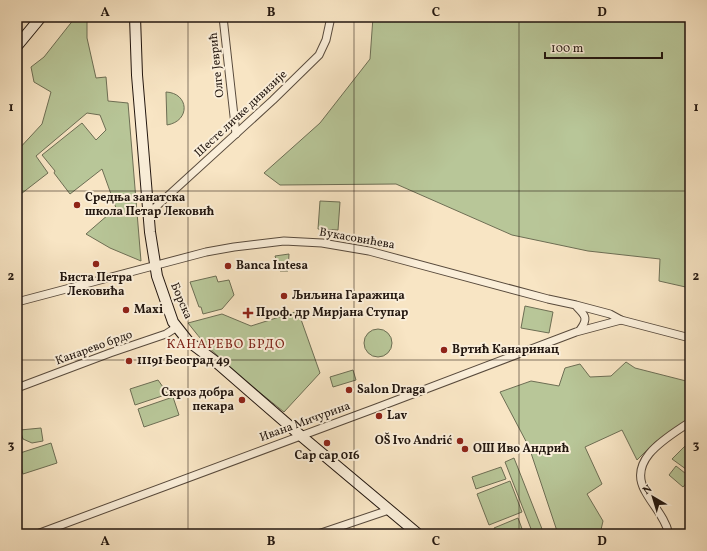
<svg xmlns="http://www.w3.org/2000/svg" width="707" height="551" font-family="Vollkorn,serif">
<rect width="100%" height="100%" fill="#f8e5c4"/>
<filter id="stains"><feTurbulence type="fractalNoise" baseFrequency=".005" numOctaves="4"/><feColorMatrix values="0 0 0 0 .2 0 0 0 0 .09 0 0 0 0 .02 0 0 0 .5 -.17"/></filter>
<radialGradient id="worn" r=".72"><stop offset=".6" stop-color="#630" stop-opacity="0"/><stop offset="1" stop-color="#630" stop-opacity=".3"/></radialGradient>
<!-- green -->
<g fill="#b8c698" stroke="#6d6e54">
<polygon points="74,17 87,17 87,38 96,78 106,77 108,101 128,103 141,261 110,248 86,234 116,208 102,169 70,194 54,173 55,171 42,155 82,123 96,140 106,130 100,115 87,113 36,156 48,173 17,197 17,151 42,124 51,92 34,82 31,67 44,57 74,19"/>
<polygon points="373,17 690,17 690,288 659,281 660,259 588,251 512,235 396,184 280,185 264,173 320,123 370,59"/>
<path d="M166 92C189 93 191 121 167 125Z"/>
<polygon points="320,201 340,202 338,230 318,229"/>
<polygon points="289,254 288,271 280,271 275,256"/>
<polygon points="216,276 218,282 229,280 234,295 222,309 203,314 201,307 199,307 190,282"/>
<polygon points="525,306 553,312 549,333 521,328"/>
<path d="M298 311 320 373 284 412C252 386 213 357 188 323L222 314 251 326Z"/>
<circle cx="378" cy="343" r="14"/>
<polygon points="626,362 635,368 690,382 690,421 655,442 637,460 622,430 585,447 602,484 587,494 603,521 600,534 558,534 529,447 500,392 531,381 559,386 565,368 580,364 590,377 611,376"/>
<polygon points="353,370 356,380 333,387 330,377"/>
<polygon points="158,380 168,394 135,405 130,389"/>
<polygon points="173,397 179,415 144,427 138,409"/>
<polygon points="41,428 43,441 32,443 23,439 20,430"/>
<polygon points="690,441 690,472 672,459"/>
<polygon points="51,443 57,463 23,474 17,454"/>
<polygon points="514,458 544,534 533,534 505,462"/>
<polygon points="676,466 690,477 690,479 683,487 669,475"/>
<polygon points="501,467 506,479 476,489 472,477"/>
<polygon points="510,481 522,512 489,525 477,494"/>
<polygon points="518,518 524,534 496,534 494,528"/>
</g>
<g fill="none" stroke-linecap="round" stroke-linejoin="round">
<!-- street casing -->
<g stroke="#584a3c" stroke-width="9">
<g id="street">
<polyline points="223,17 236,134"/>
<polyline points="148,214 273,100 319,55 326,40 331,17"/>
<polyline points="17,302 206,252 234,247 284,241 322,243 369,251 548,299 576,305 610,314 621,320 690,338"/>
<path d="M577 307C586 316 588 319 580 330"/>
<polyline points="17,388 110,353 166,334 177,327"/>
<polyline points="37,534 376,408 576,332 621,320"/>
<polyline points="318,534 389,510"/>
<path d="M669 534C665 517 653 506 645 491 627 459 668 437 690 422"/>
</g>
</g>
<!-- secondary casing -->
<g stroke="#22160f" stroke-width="12">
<g id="secondary">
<polyline points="135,17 137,75 150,232 157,276 173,322 188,341 216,362 300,435 418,534"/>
<polyline points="17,46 41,17"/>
</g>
</g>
<!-- street -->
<use href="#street" stroke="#faeed9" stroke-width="7"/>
<!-- secondary -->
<use href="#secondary" stroke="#faeed9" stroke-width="10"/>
</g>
<!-- grid -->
<path fill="none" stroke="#22160f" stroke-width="1" stroke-opacity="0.55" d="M188 17V534M354 17V534M519 17V534M17 191H690M17 360H690"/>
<!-- markers -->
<g fill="#8f2418" stroke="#faeed9" stroke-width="1.5">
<circle cx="77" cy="205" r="4"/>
<circle cx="96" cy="264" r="4"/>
<circle cx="228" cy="266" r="4"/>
<circle cx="284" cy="296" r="4"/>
<circle cx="126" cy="310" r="4"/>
<path d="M246 307h4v4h4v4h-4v4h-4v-4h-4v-4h4z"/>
<circle cx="444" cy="350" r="4"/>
<circle cx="129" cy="361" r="4"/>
<circle cx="349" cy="390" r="4"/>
<circle cx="242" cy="400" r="4"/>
<circle cx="379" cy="416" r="4"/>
<circle cx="460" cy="441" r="4"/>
<circle cx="327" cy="443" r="4"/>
<circle cx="465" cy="449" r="4"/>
</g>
<g text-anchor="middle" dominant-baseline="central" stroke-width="4" stroke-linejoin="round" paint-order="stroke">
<!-- street labels -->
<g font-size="12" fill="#22160f" stroke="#faeed9">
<text transform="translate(217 65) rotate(-96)">Олге Јеврић</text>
<text transform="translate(241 114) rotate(-43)">Шесте личке дивизије</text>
<text transform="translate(357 239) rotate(10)">Вукасовићева</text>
<text transform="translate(181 301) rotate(67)">Борска</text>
<text transform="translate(94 348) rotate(-20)">Канарево брдо</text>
<text transform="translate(305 422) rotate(-20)">Ивана Мичурина</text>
</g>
<!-- poi labels -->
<g font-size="12" font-weight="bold" fill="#22160f" stroke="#faeed9" text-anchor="start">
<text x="85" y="198">Средња занатска<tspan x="85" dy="14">школа Петар Лековић</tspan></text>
<text x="236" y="266">Banca Intesa</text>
<text x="96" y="278" text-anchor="middle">Биста Петра<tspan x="96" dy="14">Лековића</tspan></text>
<text x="292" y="296">Љиљина Гаражица</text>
<text x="134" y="310">Maxi</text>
<text x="256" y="313">Проф. др Мирјана Ступар</text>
<text x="452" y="350">Вртић Канаринац</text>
<text x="137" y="361">11191 Београд 49</text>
<text x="357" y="390">Salon Draga</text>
<text x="234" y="393" text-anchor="end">Скроз добра<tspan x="234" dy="14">пекара</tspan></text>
<text x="387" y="416">Lav</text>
<text x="452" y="441" text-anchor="end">OŠ Ivo Andrić</text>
<text x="473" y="449">ОШ Иво Андрић</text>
<text x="327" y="456" text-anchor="middle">Cap cap 016</text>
</g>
<!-- neighbourhood labels -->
<g font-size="13" letter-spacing="1" fill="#7a1f14" stroke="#faeed9">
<text x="226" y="345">КАНАРЕВО БРДО</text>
</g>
</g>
<!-- margin -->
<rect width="707" height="551" fill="none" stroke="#f8e5c4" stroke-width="44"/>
<!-- north arrow -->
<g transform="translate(653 497) rotate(322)" stroke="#faeed9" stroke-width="3" paint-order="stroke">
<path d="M0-3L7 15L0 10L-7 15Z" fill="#22160f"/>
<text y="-6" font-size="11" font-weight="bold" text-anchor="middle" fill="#22160f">N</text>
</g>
<!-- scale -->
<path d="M545 52v6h117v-6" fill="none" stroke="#22160f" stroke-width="2"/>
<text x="551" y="52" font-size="12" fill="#22160f" stroke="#faeed9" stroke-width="3" paint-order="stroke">100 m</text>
<rect x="22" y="22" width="663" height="507" fill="none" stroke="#22160f" stroke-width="1.5"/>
<g font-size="13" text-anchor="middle" font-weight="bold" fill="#22160f">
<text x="105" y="16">A</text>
<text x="271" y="16">B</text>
<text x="436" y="16">C</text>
<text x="602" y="16">D</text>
<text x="11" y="111">1</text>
<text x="696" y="111">1</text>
<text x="11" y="280">2</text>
<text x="696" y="280">2</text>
<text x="11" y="449">3</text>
<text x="696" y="449">3</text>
<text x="105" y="545">A</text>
<text x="271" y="545">B</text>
<text x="436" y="545">C</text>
<text x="602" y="545">D</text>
</g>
<rect width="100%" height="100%" filter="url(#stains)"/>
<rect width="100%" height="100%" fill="url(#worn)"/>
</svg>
